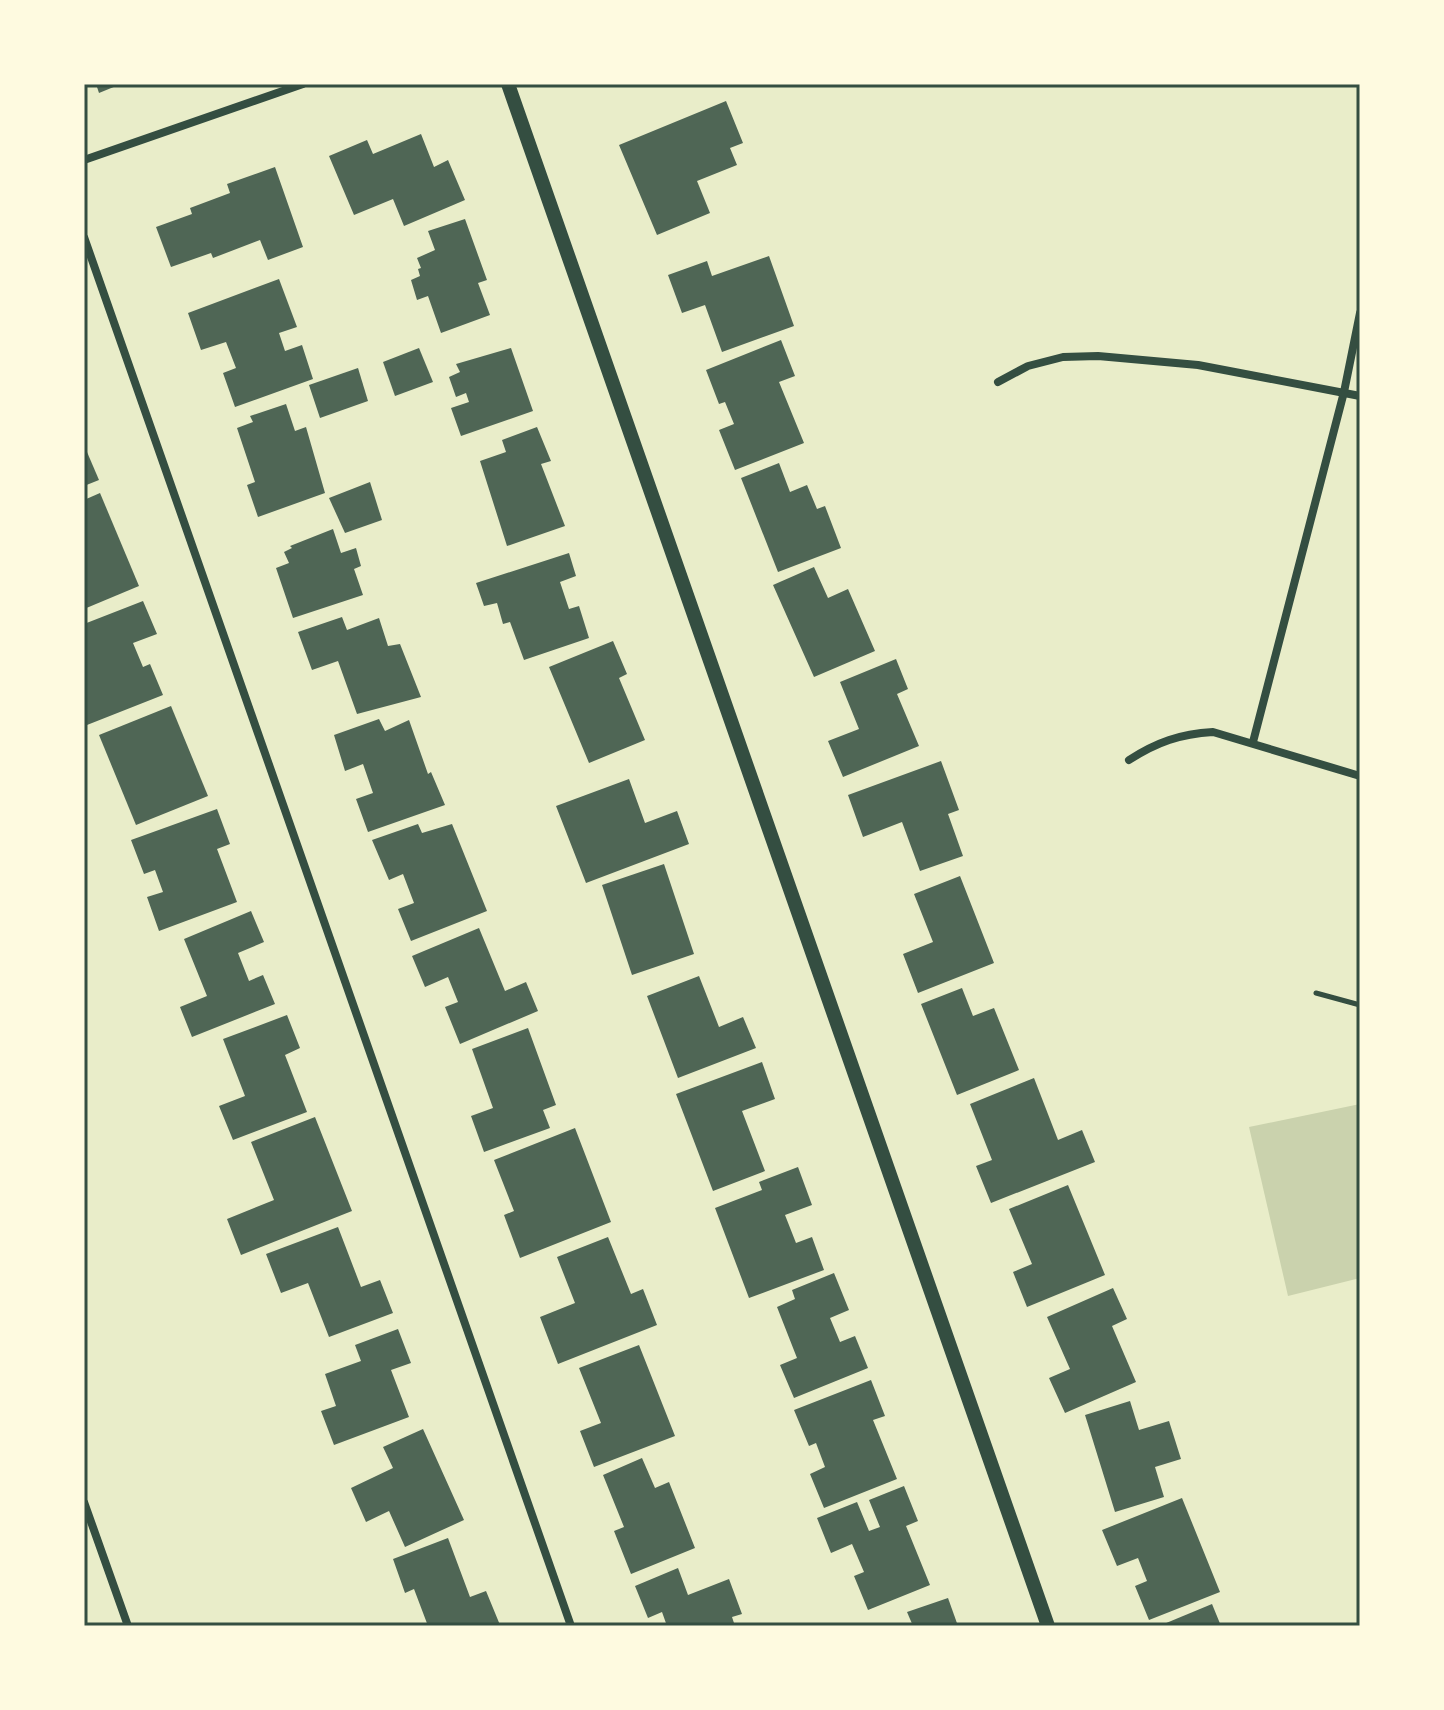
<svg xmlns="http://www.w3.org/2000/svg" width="1444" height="1710" font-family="'PT Sans Narrow',sans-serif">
<rect width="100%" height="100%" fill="#e9edc9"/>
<!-- green -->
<polygon fill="#cad2ad" points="1360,1104 1360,1278 1288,1296 1249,1127"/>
<!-- building -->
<g fill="#4f6655">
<polygon points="96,84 121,84 99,93"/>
<polygon points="726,101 743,143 730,148 737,165 697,181 710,213 657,235 619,145"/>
<polygon points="421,134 434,167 448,160 465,200 404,226 393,199 354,215 329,156 367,140 373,154"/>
<polygon points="275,167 303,247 268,260 260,240 213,258 211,253 171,267 156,227 192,214 190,208 230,193 227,184"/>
<polygon points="465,219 487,280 478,283 490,315 441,333 428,296 417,300 411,280 420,276 418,269 421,268 417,258 435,250 428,231"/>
<polygon points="769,256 794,326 722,352 705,305 682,313 668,275 707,261 712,276"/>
<polygon points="279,279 297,327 279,333 285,351 302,345 313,379 235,407 223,373 236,368 226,342 201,350 188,313"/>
<polygon points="781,340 795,376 779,382 804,443 735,470 719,430 734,424 725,402 719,404 706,370"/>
<polygon points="419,348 433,382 395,396 383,362"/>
<polygon points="511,348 533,411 461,436 451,408 469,402 466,393 456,397 449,377 460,372 456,364"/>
<polygon points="358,368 368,401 320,418 309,385"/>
<polygon points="286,404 295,431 306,427 325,493 258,517 247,485 255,482 237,428 253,422 250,416"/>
<polygon points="537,427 551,461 541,464 565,526 507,546 480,461 506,452 502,440"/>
<polygon points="84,445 99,480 84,486"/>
<polygon points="779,463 790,492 807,485 817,509 825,506 841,548 778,572 741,478"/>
<polygon points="370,482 382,520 345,533 329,498"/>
<polygon points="100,493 139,586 84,609 84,500"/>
<polygon points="333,529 341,553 356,548 361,566 354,569 363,595 293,618 276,568 289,563 284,552 292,548 290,546"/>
<polygon points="569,553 576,576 560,582 569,609 579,606 589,638 524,660 510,622 503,624 497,603 484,606 476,583"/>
<polygon points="814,567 828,598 848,589 875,651 814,677 773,585"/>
<polygon points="143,601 157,634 133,643 143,667 150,664 163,695 87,725 84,624"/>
<polygon points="342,617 347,630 379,618 388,646 400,644 421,697 357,714 338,661 312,670 298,632"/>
<polygon points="613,641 627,674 619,678 645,740 589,763 549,667"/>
<polygon points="896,659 908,689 897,694 919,746 843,777 828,741 859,729 840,682"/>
<polygon points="171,706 208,796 136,825 99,735"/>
<polygon points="379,719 385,731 409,720 428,774 431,772 445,805 368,832 356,799 373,793 363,764 345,771 334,735"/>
<polygon points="941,761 959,810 948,814 963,856 920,871 902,822 863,837 848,795"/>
<polygon points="629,779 645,823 677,811 689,844 586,883 556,806"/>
<polygon points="217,809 230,844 217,849 237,902 159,931 147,897 163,892 155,870 144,874 131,840"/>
<polygon points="418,824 422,833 452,824 487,911 411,941 398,909 414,903 403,874 389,880 372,840"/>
<polygon points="664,864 694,954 632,975 602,885"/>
<polygon points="960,876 994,963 918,993 903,954 933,942 914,894"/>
<polygon points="251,911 264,942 238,953 249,981 263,975 275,1004 192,1037 180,1007 207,996 184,939"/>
<polygon points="479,928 505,991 526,982 538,1011 460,1044 445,1007 458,1002 448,977 425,987 412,956"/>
<polygon points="699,976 719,1027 743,1017 756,1048 678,1078 647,996"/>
<polygon points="962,988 973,1016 994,1008 1019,1070 957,1095 921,1004"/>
<polygon points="287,1015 300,1048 285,1055 307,1112 233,1140 219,1106 245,1096 223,1039"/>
<polygon points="528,1028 556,1105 543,1110 550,1128 484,1152 471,1116 493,1108 472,1049"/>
<polygon points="762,1062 775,1099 742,1111 765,1171 713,1191 676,1094"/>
<polygon points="1034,1078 1058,1140 1082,1130 1095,1162 991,1203 976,1166 992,1160 970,1104"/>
<polygon points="315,1117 352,1211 241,1255 227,1219 274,1200 251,1142"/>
<polygon points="575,1128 611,1222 520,1258 504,1215 514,1211 494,1160"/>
<polygon points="798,1167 812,1205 785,1215 796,1243 812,1237 824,1270 749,1298 715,1208 762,1190 759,1182"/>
<polygon points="1068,1185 1105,1275 1027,1307 1013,1272 1032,1264 1009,1209"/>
<polygon points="338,1227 361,1287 380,1280 393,1313 329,1337 308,1283 281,1293 266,1254"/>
<polygon points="608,1237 631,1294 643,1289 657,1325 558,1364 540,1317 575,1303 557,1257"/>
<polygon points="834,1273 849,1310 830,1318 840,1342 855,1336 868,1368 794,1398 780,1365 797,1358 777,1307 795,1299 792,1290"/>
<polygon points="1113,1288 1127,1319 1112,1326 1136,1382 1065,1413 1049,1378 1070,1369 1047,1317"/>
<polygon points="398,1329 411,1363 391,1370 409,1417 334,1445 321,1411 336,1406 325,1374 361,1361 355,1345"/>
<polygon points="639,1345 675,1436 594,1467 580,1431 601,1423 579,1368"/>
<polygon points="871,1380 885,1416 873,1420 897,1479 824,1508 810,1474 825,1467 816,1443 809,1446 794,1410"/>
<polygon points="1130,1401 1139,1430 1169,1421 1181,1459 1155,1467 1164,1497 1115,1512 1085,1415"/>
<polygon points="423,1429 464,1520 405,1547 389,1511 366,1522 351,1488 393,1468 383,1447"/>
<polygon points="642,1458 655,1488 669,1482 695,1548 631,1574 614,1531 624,1527 603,1475"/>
<polygon points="904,1486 918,1521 906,1526 930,1585 868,1610 854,1576 864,1572 852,1544 831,1553 817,1518 857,1502 869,1531 880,1527 869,1500"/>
<polygon points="1182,1498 1220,1592 1149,1620 1135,1586 1147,1581 1138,1558 1117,1566 1102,1530"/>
<polygon points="448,1538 470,1597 486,1591 500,1625 428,1626 414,1589 405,1593 393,1559"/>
<polygon points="678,1568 688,1595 729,1579 742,1614 732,1617 735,1626 667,1626 662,1612 648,1618 635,1586"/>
<polygon points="948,1598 958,1626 913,1626 907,1612"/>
<polygon points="1212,1604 1221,1626 1159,1626"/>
</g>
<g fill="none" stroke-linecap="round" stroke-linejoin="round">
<!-- path -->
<polyline stroke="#344e41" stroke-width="5" points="1316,993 1360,1005"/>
<!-- minor -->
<g stroke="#344e41" stroke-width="8">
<polyline points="84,160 303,84"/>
<polyline points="84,237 571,1626"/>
<polyline points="998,382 1028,366 1063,357 1098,356 1198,365 1360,396"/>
<polyline points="1253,742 1344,392 1360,313"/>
<path d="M1129 760C1157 742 1180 734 1213 732L1360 776"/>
<polyline points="84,1502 128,1626"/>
</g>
<!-- tertiary -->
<polyline stroke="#344e41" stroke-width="14" points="508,84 1048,1626"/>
</g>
<!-- border -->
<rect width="1444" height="1710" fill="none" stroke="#fefae0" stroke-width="172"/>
<rect x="86" y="86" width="1272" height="1538" fill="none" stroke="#344e41" stroke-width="3"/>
</svg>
